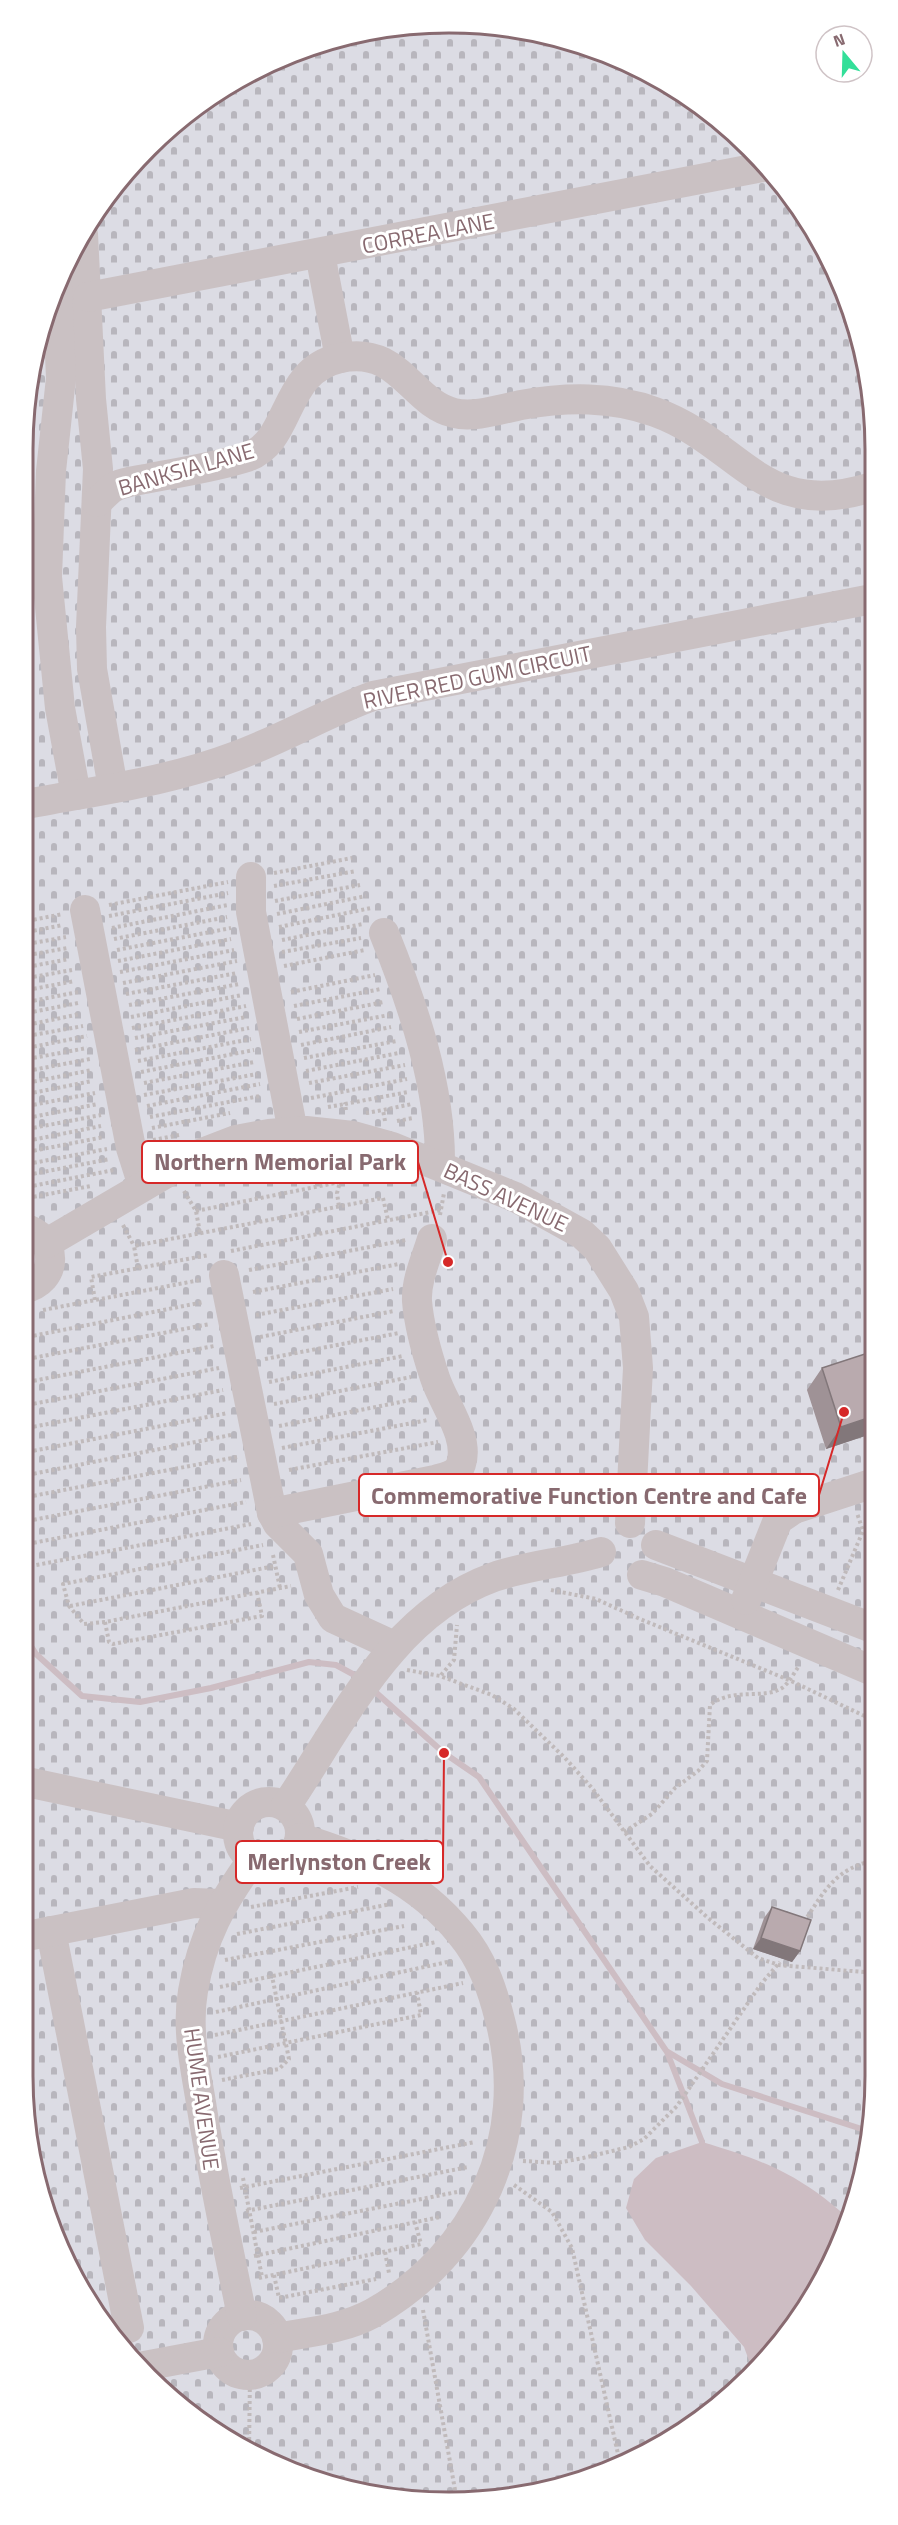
<svg xmlns="http://www.w3.org/2000/svg" width="898" height="2525" font-family="'Titillium Web',sans-serif">
<defs>
<pattern id="cemetery-stones" width="16" height="16" patternUnits="userSpaceOnUse" patternTransform="scale(1.5)"><rect width="16" height="16" fill="#dcdce4"/><path d="M2 7V4a2 2 0 0 1 4 0v3zM10 15v-3a2 2 0 0 1 4 0v3z" fill="#b8b6bd"/></pattern>
</defs>
<rect width="100%" height="100%" fill="#f8f9fa"/>
<!-- cemetery -->
<polygon fill="url(#cemetery-stones)" points="477,23 559,37 663,80 769,168 832,261 872,393 875,2076 861,2186 803,2313 751,2377 686,2430 559,2488 477,2502 394,2499 260,2458 190,2415 129,2357 55,2239 31,2159 22,2076 22,449 37,339 66,261 110,190 168,129 235,80 312,45 393,26"/>
<!-- water -->
<path fill="#cdbdc3" d="M702 2142C763 2160 799 2174 847 2217L803 2313 754 2374 744 2347 691 2286 645 2240 626 2208 634 2179 656 2158Z"/>
<g fill="none" stroke-linecap="round" stroke-linejoin="round">
<!-- stream -->
<g stroke="#cdbdc3" stroke-width="6">
<polyline points="22,1632 36,1654 82,1696 140,1702 211,1688 309,1662 336,1665 360,1678"/>
<polyline points="372,1689 444,1753 479,1777 667,2052 702,2142"/>
<polyline points="668,2052 722,2084 868,2131"/>
</g>
<!-- path -->
<g stroke="#c0babb" stroke-width="4" stroke-dasharray="3 3" stroke-linecap="butt">
<polyline points="274,873 352,858"/>
<polyline points="274,886 356,871"/>
<polyline points="275,901 360,885"/>
<polyline points="109,905 228,882"/>
<polyline points="277,914 366,896"/>
<polyline points="109,916 228,893"/>
<polyline points="22,922 63,914"/>
<polyline points="279,927 371,908"/>
<polyline points="112,928 228,905"/>
<polyline points="22,933 63,925"/>
<polyline points="114,939 227,917"/>
<polyline points="282,940 363,924"/>
<polyline points="22,945 66,937"/>
<polyline points="117,950 231,928"/>
<polyline points="282,952 361,938"/>
<polyline points="22,956 68,948"/>
<polyline points="118,961 231,939"/>
<polyline points="284,966 365,950"/>
<polyline points="22,968 69,959"/>
<polyline points="120,972 234,950"/>
<polyline points="22,979 72,970"/>
<polyline points="123,983 237,961"/>
<polyline points="22,991 75,981"/>
<polyline points="291,992 375,975"/>
<polyline points="126,994 237,973"/>
<polyline points="22,1003 78,992"/>
<polyline points="129,1005 239,984"/>
<polyline points="294,1006 381,989"/>
<polyline points="22,1014 78,1003"/>
<polyline points="131,1017 242,995"/>
<polyline points="297,1019 384,1002"/>
<polyline points="22,1026 80,1014"/>
<polyline points="132,1028 246,1006"/>
<polyline points="299,1032 389,1015"/>
<polyline points="22,1037 83,1026"/>
<polyline points="135,1038 246,1017"/>
<polyline points="301,1045 391,1027"/>
<polyline points="22,1049 87,1036"/>
<polyline points="135,1050 249,1028"/>
<polyline points="304,1058 397,1041"/>
<polyline points="22,1060 87,1048"/>
<polyline points="138,1061 251,1039"/>
<polyline points="306,1071 399,1053"/>
<polyline points="22,1072 90,1059"/>
<polyline points="141,1072 254,1050"/>
<polyline points="144,1083 254,1062"/>
<polyline points="309,1083 405,1065"/>
<polyline points="22,1084 92,1070"/>
<polyline points="22,1095 92,1081"/>
<polyline points="144,1095 257,1074"/>
<polyline points="311,1098 407,1079"/>
<polyline points="147,1106 260,1084"/>
<polyline points="22,1107 95,1093"/>
<polyline points="328,1107 345,1104"/>
<polyline points="346,1110 345,1104 408,1092"/>
<polyline points="366,1113 383,1110"/>
<polyline points="150,1117 260,1096"/>
<polyline points="22,1119 98,1104"/>
<polyline points="385,1121 383,1110 412,1104"/>
<polyline points="397,1121 413,1118"/>
<polyline points="152,1128 230,1113"/>
<polyline points="22,1130 101,1115"/>
<polyline points="153,1140 179,1135"/>
<polyline points="22,1142 101,1126"/>
<polyline points="22,1153 104,1137"/>
<polyline points="22,1165 107,1149"/>
<polyline points="22,1176 110,1159"/>
<polyline points="340,1182 349,1160"/>
<polyline points="22,1188 114,1170"/>
<polyline points="184,1191 196,1211 200,1233"/>
<polyline points="22,1199 91,1186"/>
<polyline points="196,1211 340,1182 337,1193 339,1207"/>
<polyline points="440,1215 444,1193"/>
<polyline points="123,1225 134,1246"/>
<polyline points="231,1251 441,1210"/>
<polyline points="138,1268 134,1246 383,1198 388,1220"/>
<polyline points="249,1270 406,1240"/>
<polyline points="253,1292 399,1264"/>
<polyline points="95,1300 91,1277 209,1255"/>
<polyline points="43,1310 200,1280"/>
<polyline points="256,1315 393,1289"/>
<polyline points="260,1337 394,1311"/>
<polyline points="22,1338 204,1302"/>
<polyline points="265,1359 399,1333"/>
<polyline points="22,1360 210,1324"/>
<polyline points="269,1382 403,1356"/>
<polyline points="22,1383 214,1346"/>
<polyline points="274,1404 411,1377"/>
<polyline points="22,1406 219,1368"/>
<polyline points="279,1426 416,1399"/>
<polyline points="22,1429 223,1390"/>
<polyline points="282,1448 428,1420"/>
<polyline points="22,1453 228,1413"/>
<polyline points="289,1470 438,1442"/>
<polyline points="22,1476 231,1435"/>
<polyline points="22,1498 237,1457"/>
<polyline points="22,1522 241,1480"/>
<polyline points="22,1545 246,1502"/>
<polyline points="22,1548 26,1567 251,1524"/>
<polyline points="273,1555 280,1588"/>
<polyline points="551,1590 596,1599 640,1619 789,1680 875,1721"/>
<polyline points="838,1590 863,1531 857,1513"/>
<polyline points="257,1592 262,1616 113,1644 109,1642 105,1622 291,1586"/>
<polyline points="70,1606 275,1566"/>
<polyline points="105,1622 84,1624 69,1606 63,1584 263,1545"/>
<polyline points="407,1670 440,1676 492,1695 514,1709 565,1758 592,1788 650,1866 708,1918 758,1958 779,1965 875,1973"/>
<polyline points="441,1675 454,1660 457,1625"/>
<path d="M624 1832 652 1814 675 1788 698 1771 707 1761 710 1705C733 1687 763 1700 782 1688 789 1683 794 1673 799 1666"/>
<polyline points="251,1907 358,1887"/>
<path d="M804 1922C825 1890 835 1869 875 1860"/>
<polyline points="237,1934 391,1904"/>
<polyline points="225,1960 404,1926"/>
<polyline points="220,1987 436,1942"/>
<polyline points="216,2012 452,1961"/>
<polyline points="215,2035 463,1983"/>
<polyline points="218,2057 421,2015 417,1992"/>
<polyline points="222,2080 279,2069 289,2059 272,1976"/>
<polyline points="523,2161 557,2163 583,2158 629,2147 644,2139 677,2106 761,1984 780,1962"/>
<polyline points="243,2178 262,2277"/>
<polyline points="514,2185 552,2212 572,2248 618,2454 618,2462"/>
<polyline points="240,2188 475,2142"/>
<polyline points="246,2211 468,2167"/>
<polyline points="254,2232 457,2192"/>
<polyline points="385,2252 389,2273"/>
<polyline points="254,2256 440,2217"/>
<polyline points="274,2275 279,2298 376,2279"/>
<polyline points="259,2278 421,2244 415,2222"/>
<polyline points="423,2310 457,2501"/>
<polyline points="249,2452 250,2375"/>
</g>
<!-- minor -->
<g stroke="#cac1c3" stroke-width="30">
<polyline points="83,234 91,399 98,469 91,627 92,669 113,788"/>
<polyline points="320,254 340,358"/>
<polyline points="57,286 61,378 51,471 47,577 60,708 76,795"/>
<polyline points="88,297 768,166"/>
<path d="M97 502C102 498 106 493 111 489 121 482 137 481 150 478 182 472 216 467 247 457 293 441 281 371 340 358 400 345 411 403 454 413 474 418 501 409 521 405 567 397 611 396 655 412 741 443 762 522 872 487"/>
<path d="M22 805C93 791 168 782 236 756 283 739 326 713 373 696L872 599"/>
<polyline points="251,877 251,912 293,1132"/>
<polyline points="85,910 131,1148 143,1186"/>
<path d="M384 933C413 1005 441 1087 440 1165"/>
<path d="M22 1228C59 1236 60 1282 22 1289"/>
<polyline points="47,1243 197,1155 236,1140 269,1134 306,1131 353,1136 392,1147 515,1197 582,1234 597,1248 624,1291 634,1317 638,1368 630,1523"/>
<polyline points="224,1275 272,1513 278,1524 308,1554 319,1595 333,1618 394,1646"/>
<path d="M272 1513 435 1480C445 1477 458 1475 461 1464 470 1437 443 1403 435 1378 427 1354 419 1326 417 1301 416 1280 426 1259 432 1239"/>
<polyline points="656,1545 875,1629"/>
<polyline points="642,1575 665,1582 875,1672"/>
<polyline points="746,1600 778,1520 794,1509 874,1483"/>
<polyline points="22,1781 239,1827"/>
<circle cx="269" cy="1833" r="31"/>
<path d="M286 1806C343 1722 391 1614 494 1577 529 1565 566 1563 601 1552"/>
<polyline points="51,1931 129,2328"/>
<polyline points="22,1937 194,1903 221,1904"/>
<circle cx="248" cy="2345" r="30"/>
<path d="M242 2316C228 2247 213 2178 202 2109 196 2070 186 2031 193 1991 202 1937 222 1902 253 1859"/>
<path d="M277 2338C309 2332 344 2329 373 2313 478 2253 531 2137 500 2020 492 1988 482 1959 461 1934 418 1881 363 1857 300 1838"/>
<polyline points="139,2367 219,2352"/>
</g>
</g>
<!-- wall -->
<g fill="#9f9296">
<polygon points="874,1351 874,1448 873,1448 868,1435 826,1449 807,1390 822,1368"/>
<polygon points="772,1907 800,1951 792,1962 753,1949 764,1918"/>
</g>
<!-- shaded-wall -->
<g fill="#82777a">
<polygon points="874,1416 874,1426 868,1435 826,1449 841,1427"/>
<polygon points="761,1938 800,1951 792,1962 753,1949"/>
</g>
<!-- building -->
<g fill="#b9aaae" stroke="#82777a" stroke-width="1.5">
<polygon points="874,1351 874,1416 841,1427 822,1368"/>
<polygon points="772,1907 811,1920 800,1951 761,1938"/>
</g>
<g text-anchor="middle" dominant-baseline="central" stroke-width="6" stroke-linejoin="round" paint-order="stroke">
<!-- street labels -->
<g font-size="22" fill="#886a70" stroke="#fff">
<text transform="translate(428 233) rotate(-11)">CORREA LANE</text>
<text transform="translate(186 469) rotate(-16)">BANKSIA LANE</text>
<text transform="translate(477 677) rotate(-12)">RIVER RED GUM CIRCUIT</text>
<text transform="translate(506 1197) rotate(25)">BASS AVENUE</text>
<text transform="translate(202 2099) rotate(82)">HUME AVENUE</text>
</g>
</g>
<!-- crop -->
<path d="M0 0H898V2525H0ZM449 33H449A416 416 0 0 1 865 449V2076A416 416 0 0 1 449 2492H449A416 416 0 0 1 33 2076V449A416 416 0 0 1 449 33Z" fill="#fff" fill-rule="evenodd"/>
<path fill="none" stroke="#886a70" stroke-width="3" d="M449 33H449A416 416 0 0 1 865 449V2076A416 416 0 0 1 449 2492H449A416 416 0 0 1 33 2076V449A416 416 0 0 1 449 33Z"/>
<!-- callouts -->
<path fill="none" stroke="#d62828" stroke-width="2" d="M448 1262L418 1162M844 1412L819 1495M444 1753L443 1862"/>
<g fill="#d62828" stroke="#fff" stroke-width="2">
<circle cx="448" cy="1262" r="6"/>
<circle cx="844" cy="1412" r="6"/>
<circle cx="444" cy="1753" r="6"/>
</g>
<g fill="#fff" stroke="#d62828" stroke-width="2">
<rect x="142" y="1141" width="276" height="42" rx="6"/>
<rect x="359" y="1474" width="460" height="42" rx="6"/>
<rect x="236" y="1841" width="207" height="42" rx="6"/>
</g>
<g font-size="24" text-anchor="middle" font-weight="bold" fill="#886a70">
<text x="280" y="1170">Northern Memorial Park</text>
<text x="589" y="1504">Commemorative Function Centre and Cafe</text>
<text x="339" y="1870">Merlynston Creek</text>
</g>
<!-- north arrow -->
<g transform="translate(844 54) rotate(341)"><circle r="28" fill="#ffffff" stroke="#cfc3c6" stroke-width="1.5"/>
<path d="M0-4.5L10 22L0 15L-10 22Z" fill="#33df99"/>
<text y="-9" font-size="16" font-weight="bold" text-anchor="middle" fill="#886a70">N</text>
</g>
</svg>
